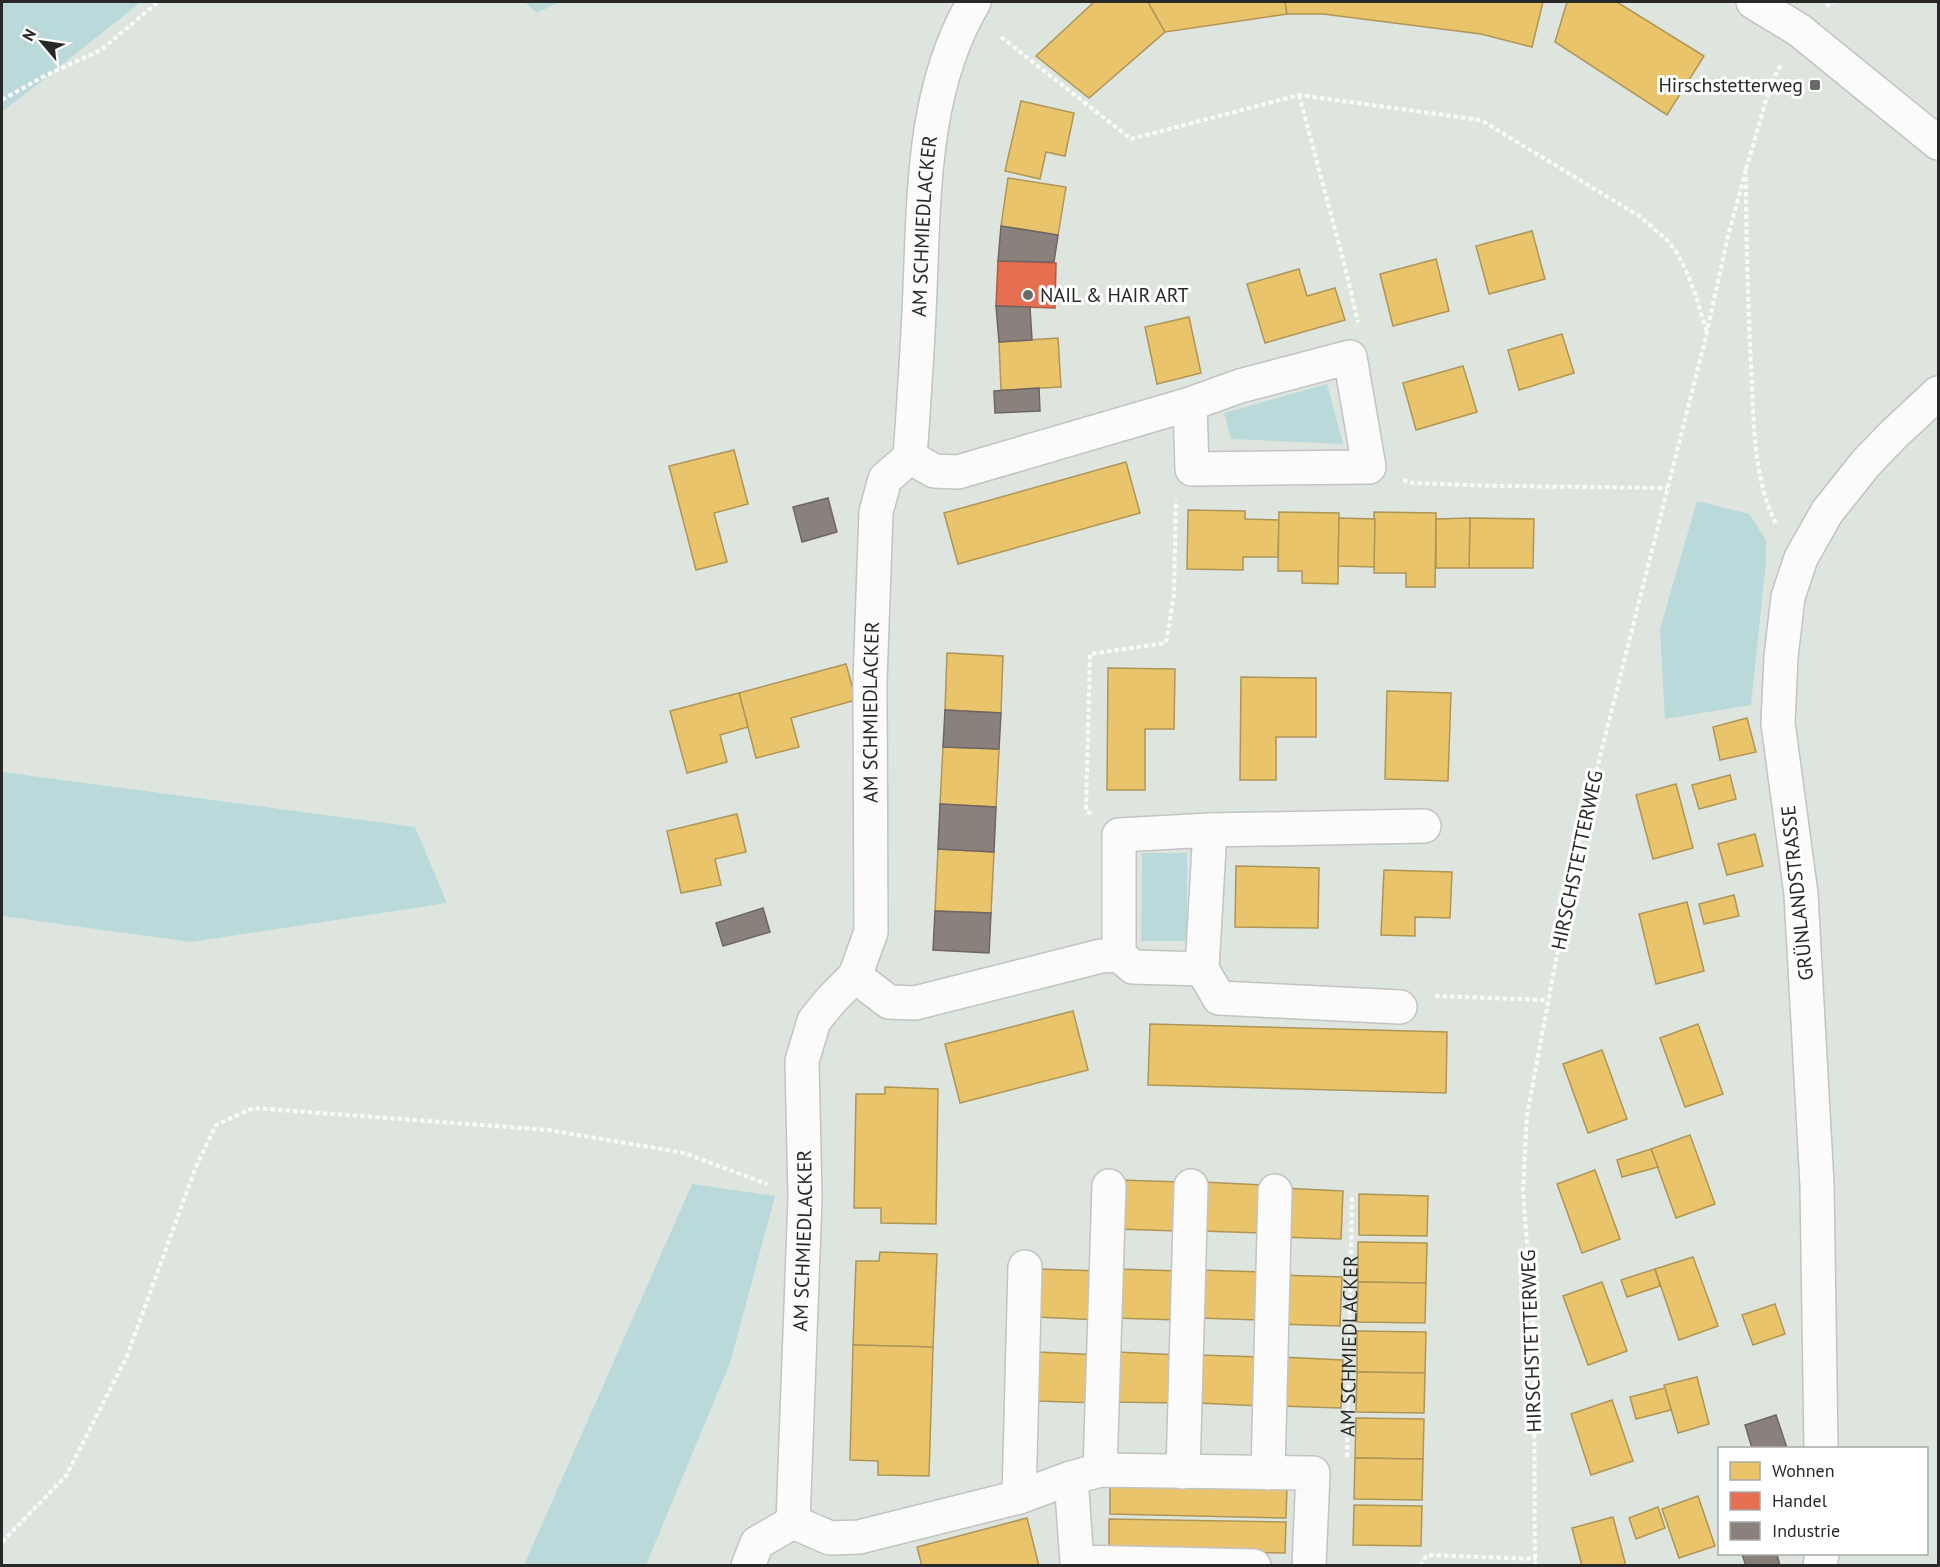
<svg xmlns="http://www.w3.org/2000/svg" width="1940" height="1567" font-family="'PT Sans',sans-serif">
<rect width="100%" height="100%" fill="#dee5de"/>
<!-- green -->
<g fill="#bad9db">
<polygon points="2,2 141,2 2,112"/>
<polygon points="525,2 559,2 537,13"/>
<polygon points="1327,384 1343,444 1231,439 1224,413"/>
<polygon points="1697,501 1749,514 1766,540 1766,562 1751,705 1665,719 1660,629"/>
<polygon points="2,772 415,827 447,903 191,942 2,916"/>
<polygon points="1142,853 1187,853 1187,941 1141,941"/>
<polygon points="692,1184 775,1196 730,1363 646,1565 524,1565"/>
</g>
<!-- homes -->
<g fill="#e9c46a" stroke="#af9556" stroke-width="1.5">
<polygon points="1094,2 1148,2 1165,32 1089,98 1036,56"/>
<polygon points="1148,2 1285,2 1287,14 1165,32"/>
<polygon points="1285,2 1543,2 1532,47 1481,34 1323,14 1287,14"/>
<polygon points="1567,2 1617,2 1704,56 1667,115 1555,42"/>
<polygon points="1021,101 1074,113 1065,156 1046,152 1040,179 1005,171"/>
<polygon points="1008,178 1066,187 1058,235 1001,226"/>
<polygon points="1532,231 1545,279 1489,294 1476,246"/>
<polygon points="1436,259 1449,311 1393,326 1380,274"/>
<polygon points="1299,269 1307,296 1335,288 1345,320 1265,343 1247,284"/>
<polygon points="1189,317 1201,373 1157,384 1145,327"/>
<polygon points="1562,334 1574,373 1519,390 1508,350"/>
<polygon points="1058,338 1061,387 1001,390 999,342"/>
<polygon points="1463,366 1477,412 1416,430 1403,383"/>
<polygon points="734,450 748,504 714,513 727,562 696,570 669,466"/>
<polygon points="1126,462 1140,513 958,564 944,513"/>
<polygon points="1188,510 1245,511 1245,519 1279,520 1278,557 1243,557 1243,570 1187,569"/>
<polygon points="1279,512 1339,513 1338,584 1302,583 1302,571 1278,571"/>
<polygon points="1374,512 1436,513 1435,587 1406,587 1406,573 1374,573"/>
<polygon points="1339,518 1375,519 1374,567 1338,566"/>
<polygon points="1470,518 1534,519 1533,568 1469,568"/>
<polygon points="1470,518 1469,568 1436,568 1436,519"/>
<polygon points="947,653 1003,656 1001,713 945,710"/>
<polygon points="846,664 856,700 791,718 799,747 756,758 739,693"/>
<polygon points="1108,668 1175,669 1174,729 1145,729 1145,790 1107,790"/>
<polygon points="1241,677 1316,678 1316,737 1276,737 1276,780 1240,780"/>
<polygon points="1387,691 1451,693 1448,781 1385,779"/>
<polygon points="739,693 748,727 720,735 727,762 687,773 670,711"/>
<polygon points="1747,718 1756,752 1720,760 1713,727"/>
<polygon points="943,747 999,749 996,807 940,804"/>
<polygon points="1730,775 1736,799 1699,809 1692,785"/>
<polygon points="1676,784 1693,848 1653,859 1636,795"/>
<polygon points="737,814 746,852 715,859 721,885 681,893 667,831"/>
<polygon points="1755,834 1763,866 1727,875 1718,844"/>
<polygon points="938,849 994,852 991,913 935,911"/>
<polygon points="1236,866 1319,868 1318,928 1235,927"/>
<polygon points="1384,870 1452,872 1450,918 1415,917 1415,936 1381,935"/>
<polygon points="1734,895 1739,916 1704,924 1699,904"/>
<polygon points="1687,902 1704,971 1656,984 1639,914"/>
<polygon points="1073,1011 1088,1070 960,1103 945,1044"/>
<polygon points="1150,1024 1447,1032 1446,1093 1148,1085"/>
<polygon points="1698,1024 1723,1094 1685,1107 1660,1038"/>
<polygon points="1602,1050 1627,1119 1588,1133 1563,1064"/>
<polygon points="885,1087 938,1089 936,1224 881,1223 881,1208 854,1208 856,1094 885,1094"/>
<polygon points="1690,1135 1715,1204 1676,1218 1651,1149"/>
<polygon points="1651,1149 1658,1167 1622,1177 1617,1160"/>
<polygon points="1595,1170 1620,1239 1582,1253 1557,1184"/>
<polygon points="1119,1180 1180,1182 1178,1231 1117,1229"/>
<polygon points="1202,1182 1264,1185 1262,1233 1201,1231"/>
<polygon points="1281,1188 1343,1191 1341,1239 1279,1237"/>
<polygon points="1359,1194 1428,1196 1427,1236 1359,1235"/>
<polygon points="1358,1242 1427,1243 1426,1283 1358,1282"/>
<polygon points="880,1252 937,1254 933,1347 853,1345 856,1261 879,1261"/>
<polygon points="1693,1257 1718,1326 1679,1340 1655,1269"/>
<polygon points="1039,1269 1100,1271 1099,1320 1037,1317"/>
<polygon points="1117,1269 1179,1271 1177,1320 1115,1318"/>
<polygon points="1655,1269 1660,1286 1627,1297 1621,1280"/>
<polygon points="1200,1270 1262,1272 1260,1320 1198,1318"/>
<polygon points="1280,1275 1342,1277 1340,1326 1279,1324"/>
<polygon points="1358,1282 1426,1283 1425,1323 1357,1322"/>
<polygon points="1602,1282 1627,1351 1588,1365 1563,1296"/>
<polygon points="1775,1304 1785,1334 1753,1345 1742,1315"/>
<polygon points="1357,1331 1426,1332 1425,1373 1357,1372"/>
<polygon points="853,1345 933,1347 929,1476 878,1475 878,1461 850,1460"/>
<polygon points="1038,1352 1100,1355 1098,1403 1037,1401"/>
<polygon points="1117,1352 1179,1355 1177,1403 1115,1402"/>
<polygon points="1200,1355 1261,1357 1260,1406 1198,1403"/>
<polygon points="1281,1357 1343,1360 1341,1408 1280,1406"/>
<polygon points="1357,1372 1425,1373 1424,1413 1356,1412"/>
<polygon points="1697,1377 1709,1424 1678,1433 1664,1385"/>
<polygon points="1665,1388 1671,1410 1636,1419 1630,1397"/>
<polygon points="1612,1400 1633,1461 1591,1475 1571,1414"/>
<polygon points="1356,1418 1424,1419 1423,1459 1355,1458"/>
<polygon points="1355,1458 1423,1459 1422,1500 1354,1499"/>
<polygon points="1110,1484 1287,1487 1286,1518 1110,1514"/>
<polygon points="1698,1496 1715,1546 1679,1558 1662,1509"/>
<polygon points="1354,1505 1422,1506 1421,1546 1353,1545"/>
<polygon points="1658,1507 1665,1528 1636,1539 1629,1518"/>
<polygon points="1613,1517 1626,1566 1582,1566 1572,1528"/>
<polygon points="1027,1518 1039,1566 922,1566 917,1547"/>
<polygon points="1109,1519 1286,1522 1285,1553 1109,1550"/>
</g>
<!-- shops -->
<polygon fill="#e76f51" stroke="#ae5a45" stroke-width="1.5" points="998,261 1056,263 1055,308 996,306"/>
<!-- industry -->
<g fill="#8a817c" stroke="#6d6663" stroke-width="1.5">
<polygon points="1001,226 1058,235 1054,262 998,261"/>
<polygon points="996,306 1030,307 1032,340 999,342"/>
<polygon points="1039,388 1040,411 995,413 994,391"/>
<polygon points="828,498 837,532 802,542 793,507"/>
<polygon points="945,710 1001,713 999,749 943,747"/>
<polygon points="940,804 996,807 994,852 938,849"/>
<polygon points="763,908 770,932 723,946 716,923"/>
<polygon points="935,911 991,913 989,953 933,950"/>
<polygon points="1776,1415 1787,1448 1752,1448 1745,1425"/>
<polygon points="1742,1554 1777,1554 1780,1566 1746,1566"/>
</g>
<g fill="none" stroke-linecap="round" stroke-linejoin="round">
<!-- minor casing -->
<g stroke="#c3c3c2" stroke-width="36">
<g id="minor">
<polyline points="1753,2 1799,30 1938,143"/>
<polyline points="910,457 934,471 958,472 1190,404 1240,386 1350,357 1369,467 1192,469 1190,404"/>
<polyline points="1210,830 1424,826"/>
<polyline points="1202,969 1219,998 1400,1007"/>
<polyline points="855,976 889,1002 915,1003 1101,956 1119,955 1133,967 1202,969 1210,830 1119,835 1119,955"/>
<polyline points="1821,1448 1817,1185 1801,894 1778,723 1781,657 1788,597 1801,558 1827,512 1866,463 1893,435 1938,393"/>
<polyline points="1100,1470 1109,1186"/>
<polyline points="1183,1472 1191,1186"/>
<polyline points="1268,1473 1275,1191"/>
<polyline points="1071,1478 1077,1562 1254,1566"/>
<polyline points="1019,1497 1025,1267"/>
<polyline points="793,1522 830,1538 859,1537 1019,1497 1071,1478 1100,1470 1313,1473 1309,1566"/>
<path id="s2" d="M748 1566 757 1543 793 1522 805 1198 802 1061 814 1021 831 1000 855 976 871 932 870 681 876 512 885 479 910 457C914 401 918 345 920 289 924 192 923 88 974 2"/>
<polyline points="1820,1566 1822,1554"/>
</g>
</g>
<!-- path -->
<g stroke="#fafbfa" stroke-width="4" stroke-dasharray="4.5 3" stroke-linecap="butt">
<polyline points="1826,6 1834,2"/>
<polyline points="1001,37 1131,139 1299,95 1481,120 1639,216 1667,240 1677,253 1686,270 1695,293 1706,330"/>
<polyline points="1299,95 1345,267 1358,322"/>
<polyline points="2,100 44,76 101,50 158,2"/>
<polyline points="1746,169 1771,83 1782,63"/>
<path d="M1746 177C1746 240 1748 302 1751 365 1754 419 1752 477 1777 526"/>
<polyline points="1403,480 1412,483 1500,486 1667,488"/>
<polyline points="1091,814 1086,811 1090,654 1166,643 1174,595 1176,500"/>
<polyline points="1435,996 1547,1000"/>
<path id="s1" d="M1347 1457 1352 1194"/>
<polyline points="2,1542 66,1476 127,1356 195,1169 216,1125 253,1108 549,1130 684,1153 767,1184"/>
<polyline points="1420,1566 1427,1555 1536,1559"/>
<polyline points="1535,1566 1534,1334 1523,1191 1527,1115 1577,848 1706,336 1728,236 1746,170"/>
</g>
<!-- minor -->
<use href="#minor" stroke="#fafbfa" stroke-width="33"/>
</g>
<!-- markers -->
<g fill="#686a68" stroke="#fff" stroke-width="2">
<rect x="1809" y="79" width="12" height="12" rx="3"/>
<circle cx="1028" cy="295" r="6"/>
</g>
<g text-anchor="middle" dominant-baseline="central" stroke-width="6" stroke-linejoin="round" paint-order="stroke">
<!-- poi labels -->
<g font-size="20" fill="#282828" stroke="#fff" text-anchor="end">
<text x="1803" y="85">Hirschstetterweg</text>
<text x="1040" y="295" text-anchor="start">NAIL &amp; HAIR ART</text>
</g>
<!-- street labels -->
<g font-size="20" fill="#282828" stroke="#fff">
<text stroke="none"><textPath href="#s2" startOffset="1396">AM SCHMIEDLACKER</textPath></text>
<text stroke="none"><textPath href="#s2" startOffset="897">AM SCHMIEDLACKER</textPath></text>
<text transform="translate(1577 860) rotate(-78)">HIRSCHSTETTERWEG</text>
<text transform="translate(1797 893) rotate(-96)">GRÜNLANDSTRASSE</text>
<text stroke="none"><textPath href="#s2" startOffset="348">AM SCHMIEDLACKER</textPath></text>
<text transform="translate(1531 1341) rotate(-92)">HIRSCHSTETTERWEG</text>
<text stroke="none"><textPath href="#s1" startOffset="111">AM SCHMIEDLACKER</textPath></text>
</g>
</g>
<!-- border -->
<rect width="1940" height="1567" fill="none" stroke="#282828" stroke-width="6"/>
<!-- legend -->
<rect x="1718" y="1447" width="210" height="108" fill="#ffffff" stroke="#a9a9a9" stroke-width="1.5"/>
<rect x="1730" y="1462" width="30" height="18" fill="#e9c46a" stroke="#a9a9a9" stroke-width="1.5"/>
<text x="1772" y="1477" font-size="18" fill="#282828">Wohnen</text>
<rect x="1730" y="1492" width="30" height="18" fill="#e76f51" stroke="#a9a9a9" stroke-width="1.5"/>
<text x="1772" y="1507" font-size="18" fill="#282828">Handel</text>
<rect x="1730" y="1522" width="30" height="18" fill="#8a817c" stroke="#a9a9a9" stroke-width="1.5"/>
<text x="1772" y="1537" font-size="18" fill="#282828">Industrie</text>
<!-- north arrow -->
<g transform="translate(42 42) rotate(299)" stroke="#ffffff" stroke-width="4.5" paint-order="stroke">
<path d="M0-4.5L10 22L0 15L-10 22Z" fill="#282828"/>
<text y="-9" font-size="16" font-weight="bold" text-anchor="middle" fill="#282828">N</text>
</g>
</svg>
